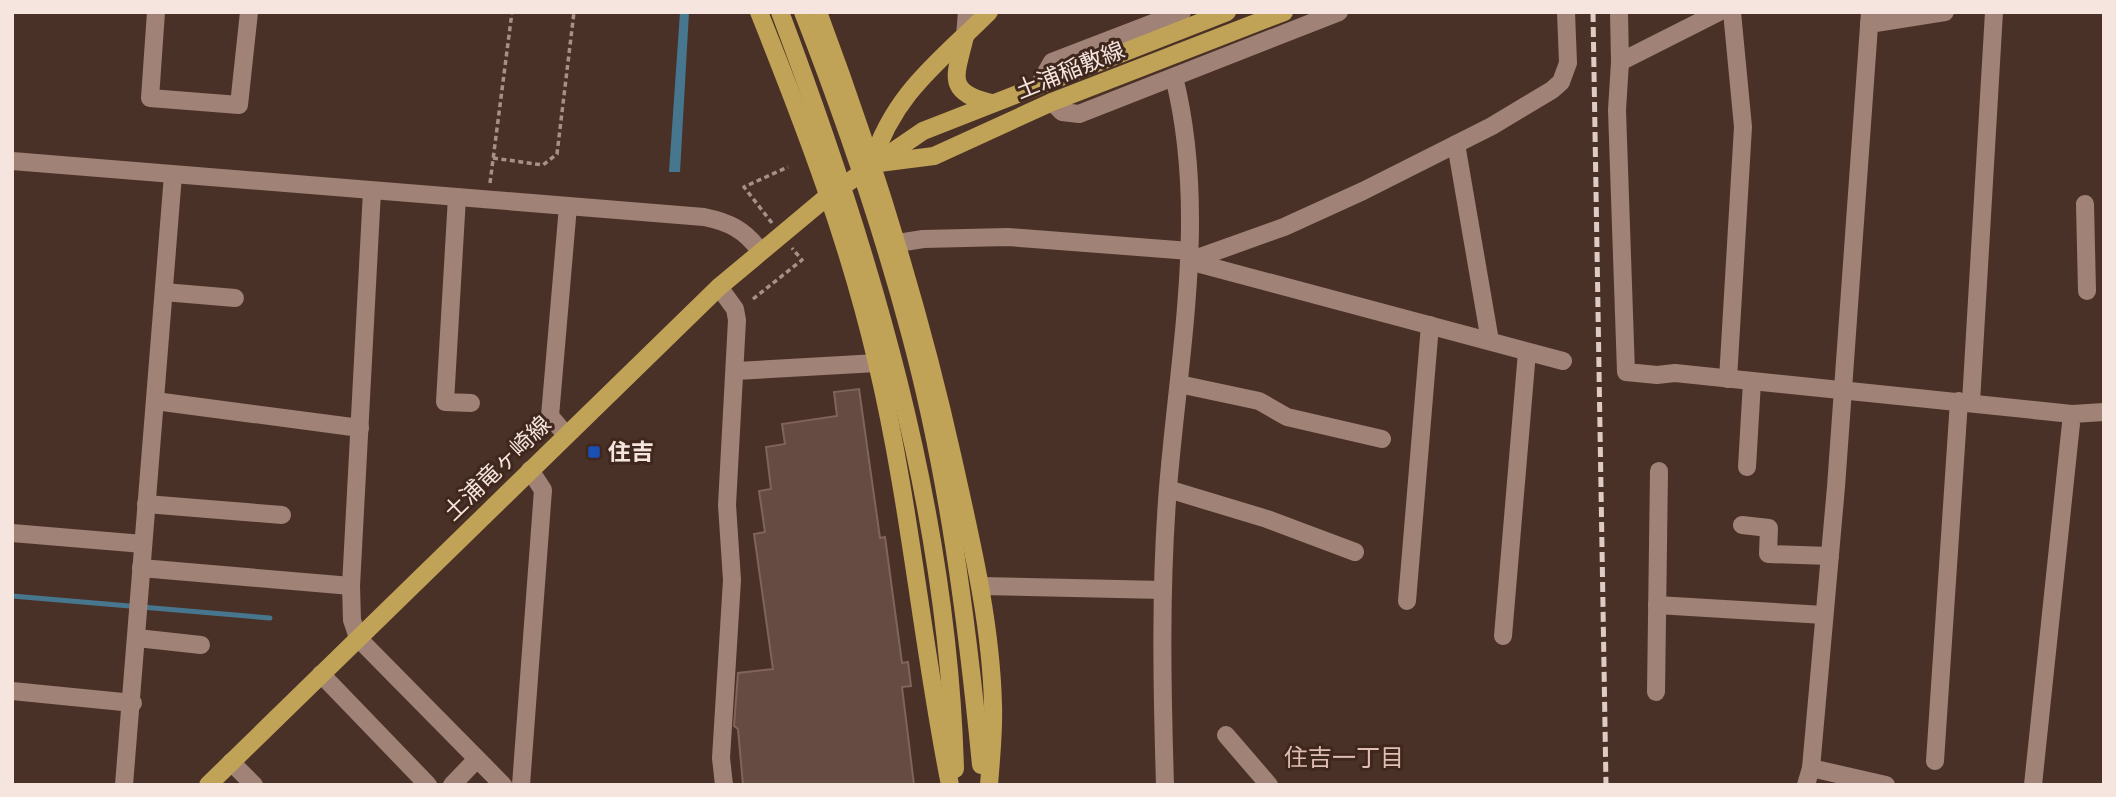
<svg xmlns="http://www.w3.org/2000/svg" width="2116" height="797" font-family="'Fira Sans Condensed','Noto Sans JP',sans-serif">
<rect width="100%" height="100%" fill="#4a3127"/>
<!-- water -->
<polygon fill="#47778e" points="680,12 689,12 680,172 669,172"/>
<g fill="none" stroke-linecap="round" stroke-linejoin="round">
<!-- stream -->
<polyline stroke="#47778e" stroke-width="5" points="12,596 270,618"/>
</g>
<!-- building -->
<polygon fill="#654b41" stroke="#80645a" stroke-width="2" points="859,389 880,538 885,537 902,663 908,662 911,686 902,687 914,785 743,785 738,729 734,726 738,673 773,669 754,534 765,532 759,491 771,489 766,447 785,444 782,424 837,416 834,392"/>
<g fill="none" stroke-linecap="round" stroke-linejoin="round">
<!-- path -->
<g stroke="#a69189" stroke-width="3.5" stroke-dasharray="5 3.5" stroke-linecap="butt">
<polyline points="493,158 543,165 557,154 574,12"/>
<polyline points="490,183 512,12"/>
<polyline points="772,223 744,187 788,167"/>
<polyline points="753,299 802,260 792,248"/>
</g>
<!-- minor -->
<g stroke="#a08277" stroke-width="18">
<polyline points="156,12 150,98 239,105 249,12"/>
<polyline points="1619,12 1620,62 1617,110 1626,372 1657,375 1675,373 2072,414"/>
<polyline points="1869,24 1945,12"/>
<polyline points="965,36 967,12"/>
<polyline points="1620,62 1719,12"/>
<polyline points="1039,85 1052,62 1182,12"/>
<polyline points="1052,102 1062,112 1079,114 1339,12"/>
<polyline points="1456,144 1490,341"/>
<path d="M12 161 704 217C729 222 745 230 760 251"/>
<polyline points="372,191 351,586 352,620 358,638 503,785"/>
<polyline points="457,197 445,402 471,403"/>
<polyline points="2085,204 2087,291"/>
<polyline points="898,243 923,239 1008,237 1190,251"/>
<polyline points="1189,261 1284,227 1363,191 1492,126 1552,90 1561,82 1568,63 1566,12"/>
<polyline points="1189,261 1563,361"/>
<polyline points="719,287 735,309 737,320 727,505 732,580 721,758 724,785"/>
<polyline points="164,292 235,298"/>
<polyline points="736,371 877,363"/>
<polyline points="1728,379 1743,127 1732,12"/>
<polyline points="1179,384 1259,401 1287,417 1382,439"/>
<polyline points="155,401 360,428"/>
<polyline points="1971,402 1994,12"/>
<polyline points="566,435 550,416 568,206"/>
<polyline points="1747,467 1752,382"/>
<polyline points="1168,489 1267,519 1355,552"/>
<polyline points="146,504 282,515"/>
<polyline points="1742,525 1769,528 1768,554 1830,556"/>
<polyline points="12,533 143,544"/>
<polyline points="141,568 351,586"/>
<polyline points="981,586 1163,590"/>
<polyline points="1407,601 1430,325"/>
<polyline points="1657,605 1824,615"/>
<polyline points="1503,636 1527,352"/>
<polyline points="137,638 201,645"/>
<polyline points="321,674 428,785"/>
<polyline points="12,691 133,703"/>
<polyline points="1656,692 1659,471"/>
<polyline points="1226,735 1269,785"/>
<polyline points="1935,761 1959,401"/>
<polyline points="231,762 254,785"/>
<polyline points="1811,768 1886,785"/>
<polyline points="124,785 173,175"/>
<polyline points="452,785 476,760"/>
<polyline points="521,785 543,490 530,470"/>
<path d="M1165 785C1162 686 1160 587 1168 488 1179 352 1208 212 1174 77"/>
<polyline points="1806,785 1811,768 1836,487 1870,12"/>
<polyline points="2033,785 2072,414 2104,412"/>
</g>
<!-- major -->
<g stroke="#c0a357" stroke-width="18">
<path d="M759 12C805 127 849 242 877 363 910 502 922 645 950 785"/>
<path d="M780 12C871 253 948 510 955 769"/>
<path d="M803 12C844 117 881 224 910 333 948 474 967 621 981 765"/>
<path d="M818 12C873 159 919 306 953 459 971 540 991 622 993 705 994 732 991 758 989 785"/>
<path d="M965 36C956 76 944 91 991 103"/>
<path d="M872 163C894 93 939 62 989 12"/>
<polyline points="879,163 934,156 1052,102 1284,12"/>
<polyline points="208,785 719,287 828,196 923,131 1227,12"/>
</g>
<!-- rail -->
<polyline stroke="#ddcbc4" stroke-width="5" stroke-dasharray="10 5" stroke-linecap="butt" points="1593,12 1606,785"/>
</g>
<!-- markers -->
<rect fill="#1a4fb4" stroke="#3f271d" stroke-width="2.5" x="587" y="445" width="14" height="14" rx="3.5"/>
<g text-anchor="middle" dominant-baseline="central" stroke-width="6" stroke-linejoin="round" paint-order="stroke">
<!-- street labels -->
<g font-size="23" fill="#f5e5de" stroke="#3f271d">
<text transform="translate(1070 70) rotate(-22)">土浦稲敷線</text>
<text transform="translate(497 468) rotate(-44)">土浦竜ヶ崎線</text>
</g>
<!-- poi labels -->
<g font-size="23" font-weight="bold" fill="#f5e5de" stroke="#3f271d" text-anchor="start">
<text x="608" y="452">住吉</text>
</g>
<!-- neighbourhood labels -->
<g font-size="24" fill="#dfbfb3" stroke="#3f271d">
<text x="1344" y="758">住吉一丁目</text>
</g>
</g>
<!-- border -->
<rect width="2116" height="797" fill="none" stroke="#f5e5de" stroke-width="28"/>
</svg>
